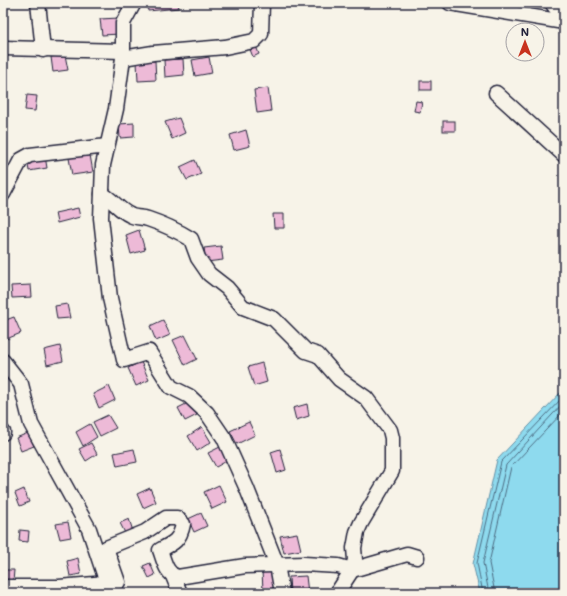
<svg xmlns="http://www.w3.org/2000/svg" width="567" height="596" font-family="Mali,sans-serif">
<rect width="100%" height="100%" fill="#f7f3e8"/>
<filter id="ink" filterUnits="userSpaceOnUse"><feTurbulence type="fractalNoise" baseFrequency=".025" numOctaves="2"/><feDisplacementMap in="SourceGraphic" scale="8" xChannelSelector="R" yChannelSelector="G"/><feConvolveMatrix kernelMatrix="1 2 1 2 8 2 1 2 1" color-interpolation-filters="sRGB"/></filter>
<g filter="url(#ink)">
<!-- water -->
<polygon fill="#8edaee" stroke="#6390a6" points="561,392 564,392 564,593 480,593 473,564 497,460"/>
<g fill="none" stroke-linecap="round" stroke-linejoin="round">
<!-- shore -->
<g stroke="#4d6c83" stroke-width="1">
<polyline points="483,593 477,563 501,462 564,396"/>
<polyline points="489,593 483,563 506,465 564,402"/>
<polyline points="495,593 489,563 511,467 564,411"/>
</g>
</g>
<!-- building -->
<g fill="#edbad7" stroke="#22223b">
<polygon points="147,3 178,3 179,8 148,11"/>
<polygon points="119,18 120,34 102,35 100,19"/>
<polygon points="254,41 259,54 253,57 249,47"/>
<polygon points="65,55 68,70 53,72 51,57"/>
<polygon points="209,57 212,73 195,76 192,60"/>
<polygon points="183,59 184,75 165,77 164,60"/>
<polygon points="155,61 156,80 138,81 137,62"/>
<rect x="420" y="81" width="11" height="9"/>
<polygon points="268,88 271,111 257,113 254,90"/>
<polygon points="27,95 37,96 35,111 25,110"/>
<polygon points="416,101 422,102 420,112 414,111"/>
<polygon points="179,118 185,133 172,139 165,122"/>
<rect x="443" y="121" width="12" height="10"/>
<polygon points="134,123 134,137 120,138 119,124"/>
<polygon points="246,130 250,146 234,150 230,135"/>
<polygon points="90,155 93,172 72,175 69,158"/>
<polygon points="45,156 47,168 29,171 27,159"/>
<polygon points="195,160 201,174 187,180 180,167"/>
<polygon points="78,208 80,217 57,223 55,213"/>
<polygon points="273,214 284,214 284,228 274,228"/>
<polygon points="139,230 145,250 131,254 126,235"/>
<polygon points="221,246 223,260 206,262 204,248"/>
<polygon points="31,285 32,297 12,298 11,286"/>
<polygon points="67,304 70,318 57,319 55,306"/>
<polygon points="14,317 21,333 4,340 3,337 3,321"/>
<polygon points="163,320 170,335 156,341 150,326"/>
<polygon points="185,335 197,359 185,365 173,340"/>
<polygon points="60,346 63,361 47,365 44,350"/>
<polygon points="141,362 149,380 136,386 128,368"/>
<polygon points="262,363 267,382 254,386 248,367"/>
<polygon points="109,386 115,400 99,408 93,394"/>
<polygon points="190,402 197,415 185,421 178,408"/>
<polygon points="307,404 309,416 296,420 293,408"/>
<polygon points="108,415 116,428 100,436 93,422"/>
<polygon points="249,422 255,435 237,444 230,431"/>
<polygon points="90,424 97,437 83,446 76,432"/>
<polygon points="202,427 211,442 197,451 188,436"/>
<polygon points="28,433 34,446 21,451 16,438"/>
<polygon points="91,443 97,454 86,461 79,449"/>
<polygon points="222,446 230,459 216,467 208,453"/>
<polygon points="134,449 137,462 117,466 114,453"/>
<polygon points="280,449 286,470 277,473 271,452"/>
<polygon points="219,485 227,502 212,509 204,492"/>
<polygon points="150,488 156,502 143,508 137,494"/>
<polygon points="24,489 29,502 20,506 15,493"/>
<polygon points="201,513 207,526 194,532 188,519"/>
<polygon points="129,519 133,531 126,535 120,523"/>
<polygon points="68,522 71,537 60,539 56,524"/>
<polygon points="20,530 29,531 28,542 19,541"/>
<polygon points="297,533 301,550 284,553 280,536"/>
<polygon points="78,558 81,574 70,576 67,561"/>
<polygon points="150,563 155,575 149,578 143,566"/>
<polygon points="3,570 14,570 13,582 3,582"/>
<polygon points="273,570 275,589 263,590 262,571"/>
<polygon points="306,576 308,593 290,593 289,577"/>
</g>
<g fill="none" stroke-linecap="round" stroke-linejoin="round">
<!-- street casing -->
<g stroke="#22223b" stroke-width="17">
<g id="street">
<polyline points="38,3 43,50"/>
<polyline points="134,3 123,23 123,58 116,109 103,165 101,218 110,298 124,360 149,352 171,387 189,396 207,413 224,438 247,489 277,565 282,593"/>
<polyline points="450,3 564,22"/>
<polyline points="552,3 564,19"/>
<polyline points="3,48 123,51"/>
<polyline points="123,58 153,53 225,47 254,41 261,34 262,3"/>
<polyline points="496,93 564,155"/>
<polyline points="3,194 21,160 30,155 107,146"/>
<path d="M102 194C112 199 119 210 130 215 135 218 142 217 148 219 163 224 178 231 191 239L198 258 209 274 227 288 243 307 274 319 306 351 318 355 339 379 366 398 390 430 392 438V471L361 523 357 532 354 548 355 560 352 570 337 593"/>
<polyline points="3,361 21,384 31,424 89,529 107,583"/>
<polyline points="3,433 3,432"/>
<polyline points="173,576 180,593"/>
<path d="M3 587H59L118 582 106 548 145 532 166 518H177L183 524C180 540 174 543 160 550 164 560 166 575 178 577L245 566 304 564 338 566 352 570 407 554 417 557"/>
</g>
</g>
<!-- street -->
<use href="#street" stroke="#f7f3e8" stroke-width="14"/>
</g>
</g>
<!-- margin -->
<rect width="567" height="596" fill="none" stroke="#f7f3e8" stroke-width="16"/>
<rect x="8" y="8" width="551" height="580" fill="none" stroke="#22223b" stroke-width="1.5" filter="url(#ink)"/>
<!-- north arrow -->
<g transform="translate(525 42)"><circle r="19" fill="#f7f3e8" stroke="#a29fa3"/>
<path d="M0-3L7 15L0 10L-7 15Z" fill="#c8321e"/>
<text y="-6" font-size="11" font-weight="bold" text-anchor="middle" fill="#22223b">N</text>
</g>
</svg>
